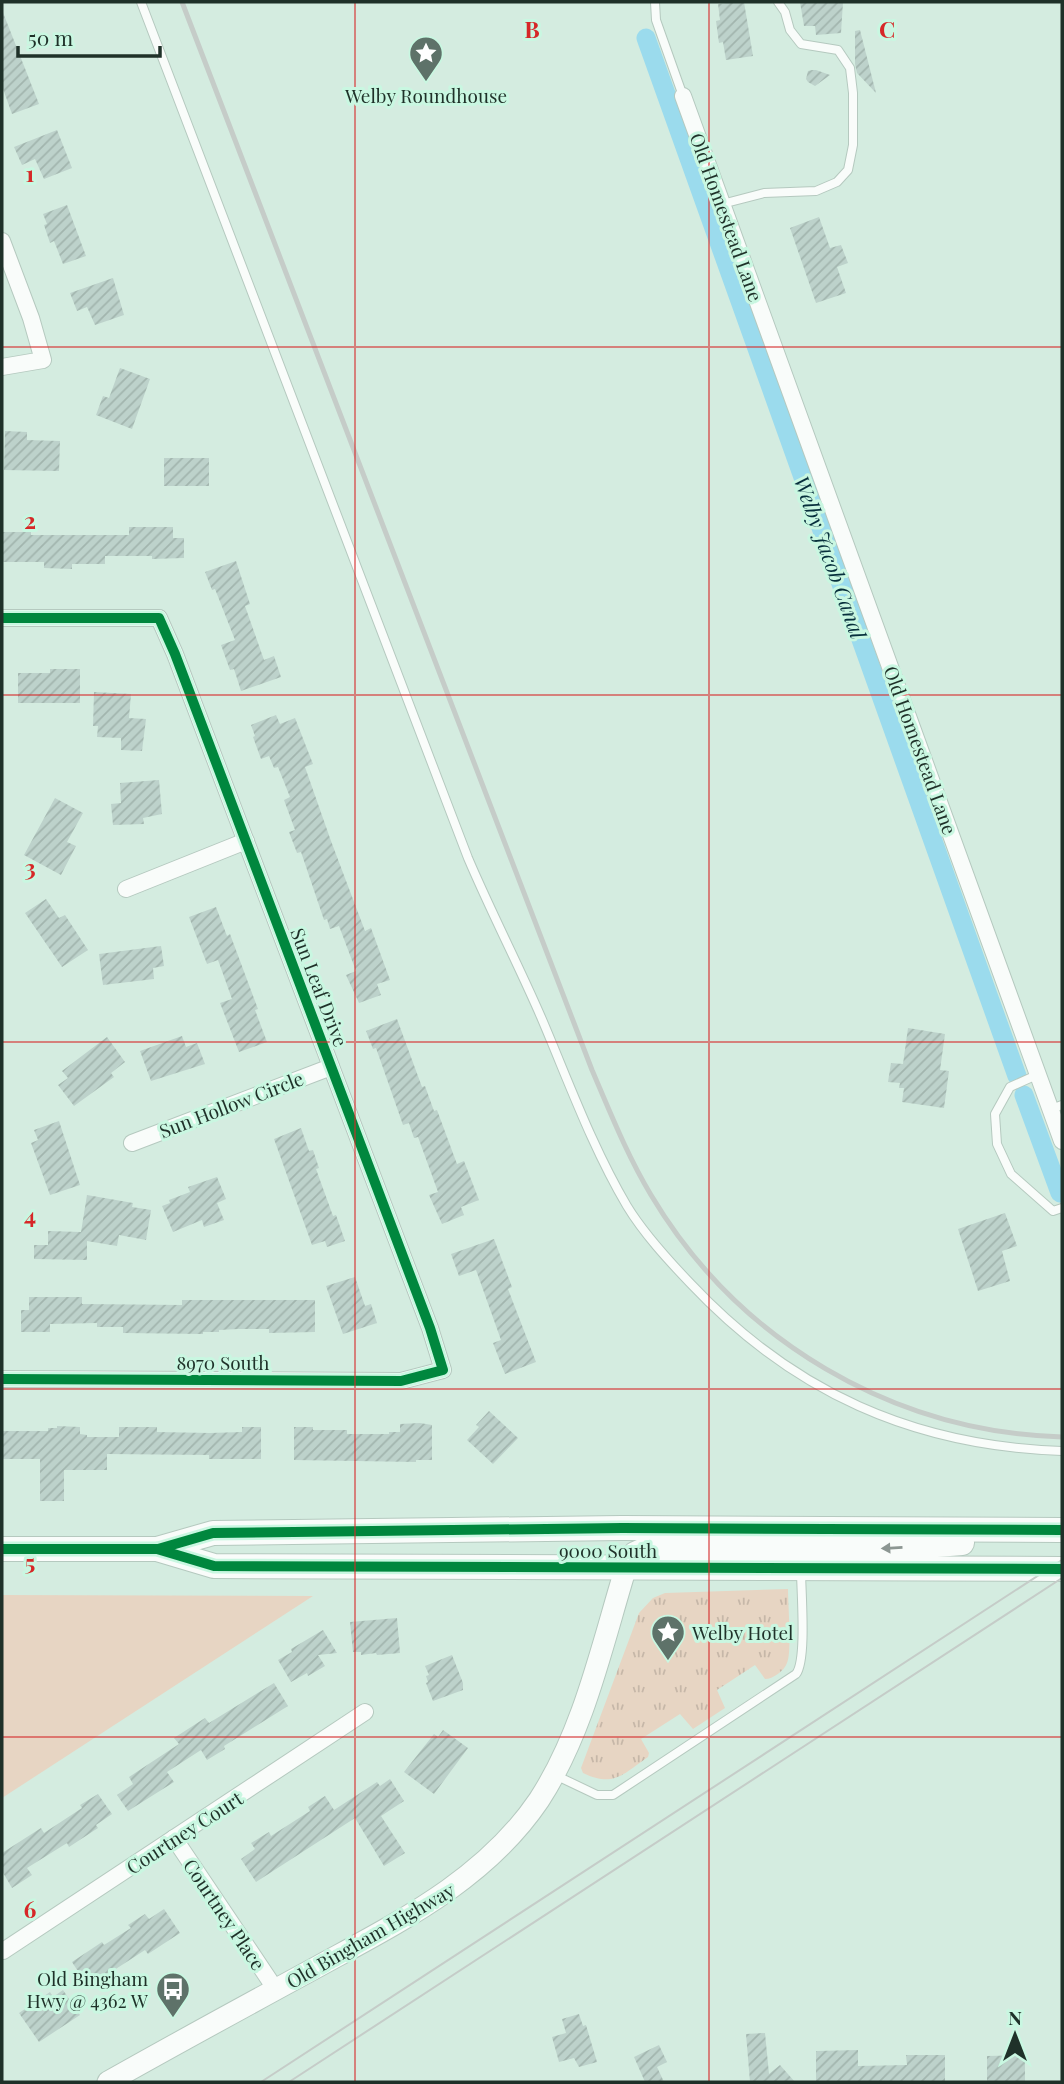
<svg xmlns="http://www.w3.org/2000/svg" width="1064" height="2084" font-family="'Playfair Display',serif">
<defs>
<pattern id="park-tufts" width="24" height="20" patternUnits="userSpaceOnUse" patternTransform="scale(1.75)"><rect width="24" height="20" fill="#e7d5c3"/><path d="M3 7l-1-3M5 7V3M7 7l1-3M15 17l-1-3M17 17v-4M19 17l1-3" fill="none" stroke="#c6b7a8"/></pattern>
<pattern id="building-hatch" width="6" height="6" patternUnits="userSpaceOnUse" patternTransform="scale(1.75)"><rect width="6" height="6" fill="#bdd2cb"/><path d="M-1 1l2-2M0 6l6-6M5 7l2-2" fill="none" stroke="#a2b5ae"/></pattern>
</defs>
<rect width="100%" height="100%" fill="#d4ece0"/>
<!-- grass -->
<polygon fill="#e7d5c3" points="2,1595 313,1596 2,1798"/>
<!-- park -->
<path fill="url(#park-tufts)" d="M788 1589C788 1604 792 1652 787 1663 784 1671 773 1679 765 1679L755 1665 717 1690 725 1708 693 1729 680 1714 641 1739 649 1753 648 1757C623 1774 614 1788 583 1773L581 1768 639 1613 653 1598 665 1593Z"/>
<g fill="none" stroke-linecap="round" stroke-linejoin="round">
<!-- canal -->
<g stroke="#9bdbed" stroke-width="19">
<polyline points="646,38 1017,1076"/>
<polyline points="1024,1095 1060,1193"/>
</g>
</g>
<!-- building -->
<g fill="url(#building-hatch)">
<polygon points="735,2 744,2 753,56 726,60 723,42 719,43 716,21 720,20 718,4"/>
<polygon points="800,2 843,2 841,33 816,35 815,26 804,26"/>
<polygon points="2,10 39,104 12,114 2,86"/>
<polygon points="860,30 876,93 857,73 855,64 855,31"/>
<polygon points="812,70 816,70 830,75 815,86 808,82 806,79 808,71"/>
<polygon points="57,130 72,168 44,179 35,159 22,165 14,147"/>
<polygon points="67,205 86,256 63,264 54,241 50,243 44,225 47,224 43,214"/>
<polygon points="819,217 830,248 841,245 848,263 837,267 846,293 816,303 790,228"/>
<polygon points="113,278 124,315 95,325 87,307 77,311 70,293"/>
<polygon points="120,368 150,379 132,429 96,415 103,396 109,398"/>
<polygon points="5,431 27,432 27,440 60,441 59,471 4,470"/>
<rect x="164" y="458" width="45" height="28"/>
<polygon points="129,527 173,527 173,538 184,538 184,558 152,559 152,556 105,556 105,564 72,564 72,569 44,568 44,562 2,562 2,532 31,532 31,535 129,535"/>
<polygon points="236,561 250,604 245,606 264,660 274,656 281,677 241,691 234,669 230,670 221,645 235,640 215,589 212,590 205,572"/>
<polygon points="50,669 80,669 80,703 18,703 18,673 50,673"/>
<polygon points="94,692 131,694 129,718 146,719 142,751 121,750 121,738 97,737 98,726 93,726"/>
<polygon points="276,715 280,724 295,718 313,764 305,767 331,841 365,931 371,928 390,980 377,984 381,995 359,1003 346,975 356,971 339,926 330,929 327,919 324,920 301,852 297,853 289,832 295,830 284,800 290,797 278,767 274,768 269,756 261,759 253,737 255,736 251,725"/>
<polygon points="159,780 162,814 143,818 144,824 113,825 111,804 121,803 120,783"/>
<polygon points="55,798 83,813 67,842 76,846 61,875 24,855"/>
<polygon points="46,899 59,918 65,915 88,950 62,967 25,913"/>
<polygon points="216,907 227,936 230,934 258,1009 255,1010 267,1042 239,1052 220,1003 232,999 218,960 207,964 189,917"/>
<polygon points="161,946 164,966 153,968 154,979 103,985 99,954"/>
<polygon points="397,1019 422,1087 425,1086 434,1111 437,1110 457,1164 464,1161 479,1200 461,1207 464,1215 442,1224 429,1195 438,1192 418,1137 414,1138 409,1123 403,1125 376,1048 373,1049 366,1031"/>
<polygon points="908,1028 945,1034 940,1070 949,1071 944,1108 902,1102 904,1088 899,1088 900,1083 888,1082 891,1063 903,1064"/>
<polygon points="182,1036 186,1047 197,1043 205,1064 151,1081 140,1051"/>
<polygon points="107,1037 125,1062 111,1073 114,1077 74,1106 58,1085 68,1078 62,1071"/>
<polygon points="59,1121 80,1185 50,1195 31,1143 38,1140 34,1130"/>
<polygon points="301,1128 309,1151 313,1150 319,1168 316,1169 333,1216 336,1215 345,1241 327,1247 325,1241 312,1245 274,1139"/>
<polygon points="217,1177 226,1199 217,1203 224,1220 204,1227 202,1220 173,1232 162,1206 170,1203 169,1200 190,1192 188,1187"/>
<polygon points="87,1195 133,1203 132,1207 151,1210 146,1240 119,1235 117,1246 87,1241 87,1260 34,1259 34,1245 48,1245 48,1231 81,1232"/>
<polygon points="1005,1213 1017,1246 1002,1251 1010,1281 978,1291 958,1229"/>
<polygon points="494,1239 512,1287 508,1289 536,1362 505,1374 493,1343 501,1340 476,1270 459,1276 451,1254"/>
<polygon points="355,1277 365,1306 371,1304 377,1323 343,1334 326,1286"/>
<polygon points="29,1297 82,1297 82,1304 182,1305 182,1300 315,1300 315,1332 269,1333 269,1329 238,1329 219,1330 219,1332 203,1332 203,1334 123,1333 123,1327 97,1327 97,1323 50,1324 50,1332 21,1332 21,1310 29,1310"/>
<polygon points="489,1411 518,1438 493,1464 467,1440 479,1427 476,1425"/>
<polygon points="420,1423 432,1425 432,1460 416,1460 416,1462 294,1460 294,1427 313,1427 313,1430 347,1430 347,1434 389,1434 389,1432 400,1432 400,1424"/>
<polygon points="57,1426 80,1427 80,1434 87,1435 87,1437 119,1437 119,1427 157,1427 157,1432 210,1433 242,1432 242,1427 261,1427 261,1459 209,1459 209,1455 107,1454 107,1470 64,1470 64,1501 40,1501 40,1459 2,1459 2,1431 48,1431 48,1428 57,1428"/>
<polygon points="397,1618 400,1653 377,1655 376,1653 361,1655 361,1652 353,1652 350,1622"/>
<polygon points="323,1630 337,1653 318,1655 325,1666 308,1676 307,1673 291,1682 278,1660 292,1652 291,1649"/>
<polygon points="452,1655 463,1683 463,1690 433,1701 426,1683 428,1682 426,1676 429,1675 425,1666"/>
<polygon points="274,1683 288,1706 224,1746 225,1749 207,1760 201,1750 167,1772 174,1782 128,1811 117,1795 133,1784 129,1777 179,1744 174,1738 205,1718 209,1723"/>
<polygon points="443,1730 468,1748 434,1794 404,1772 434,1734 438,1737"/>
<polygon points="390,1779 404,1801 381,1816 405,1853 384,1866 355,1818 256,1882 241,1859 255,1849 251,1843 269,1832 271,1836 310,1811 308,1807 325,1796 334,1810 377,1782 380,1786"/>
<polygon points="98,1794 112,1814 96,1825 98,1828 69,1847 67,1843 27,1868 32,1875 12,1888 2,1871 2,1853 41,1828 44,1833 82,1808 80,1805"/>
<polygon points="164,1909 180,1933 148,1954 145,1950 88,1987 72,1962 102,1942 104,1945 131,1928 128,1925 145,1914 149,1919"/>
<polygon points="63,1990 80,2015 39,2042 19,2013 50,1992 53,1997"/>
<polygon points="579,2014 583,2026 586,2025 597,2062 579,2067 574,2058 559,2062 552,2037 566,2033 562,2019"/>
<polygon points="765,2033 769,2074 780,2065 795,2082 750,2082 746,2034"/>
<polygon points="659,2045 667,2062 657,2067 664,2082 645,2082 634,2057"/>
<polygon points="858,2050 858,2066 907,2065 906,2055 945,2055 945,2082 816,2082 816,2051"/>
<polygon points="1025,2055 1025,2082 987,2082 987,2056"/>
</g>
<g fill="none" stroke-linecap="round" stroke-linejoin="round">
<!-- lane casing -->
<g stroke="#b5c9bf" stroke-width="10">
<g id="lane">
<path d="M141 2 468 858C491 912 518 964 541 1017 568 1080 592 1147 627 1206 644 1234 668 1260 691 1284 793 1392 913 1446 1062 1451"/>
<polyline points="655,2 656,20 683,96"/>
<polyline points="722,204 764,193 816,191 837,182 848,170 853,145 853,93 850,68 838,50 801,44 790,30 785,12 778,2"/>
<polyline points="1039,1074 1010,1087 995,1114 997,1144 1011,1174 1053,1211 1062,1208"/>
<polyline points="1051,1109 1062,1105"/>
<path d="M557 1776 597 1795H613L796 1674C807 1660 801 1591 801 1570"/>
</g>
</g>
<!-- street casing -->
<g stroke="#b5c9bf" stroke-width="18">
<g id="street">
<polyline points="683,96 1062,1141"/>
<polyline points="2,241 31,318 43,360 2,367"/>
<polyline points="2,618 159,618 175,654 430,1328 443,1370 401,1381 2,1379"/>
<polyline points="126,889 246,841"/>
<polyline points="132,1143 331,1067"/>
<polyline points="174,1838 276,1990"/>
<polyline points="3,1951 365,1712"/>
</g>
</g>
<!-- secondary casing -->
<g stroke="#b5c9bf" stroke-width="23">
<path id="secondary" d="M108 2082C177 2043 247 2005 317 1967 399 1922 485 1880 539 1800 584 1731 602 1645 626 1567"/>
</g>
<!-- primary casing -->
<g stroke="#b5c9bf" stroke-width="26">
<g id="primary">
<polyline points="2,1549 157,1549 214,1566 1062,1569"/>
<polyline points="157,1549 213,1533 622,1528 1062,1530"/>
<polyline points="629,1562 635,1554 644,1550 885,1549 962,1543"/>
</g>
</g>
<!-- lane -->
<use href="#lane" stroke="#f9fcfa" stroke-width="8"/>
<!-- street -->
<use href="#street" stroke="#f9fcfa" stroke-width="16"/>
<!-- secondary -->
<use href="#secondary" stroke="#f9fcfa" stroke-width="21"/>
<!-- primary -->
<use href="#primary" stroke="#f9fcfa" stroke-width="24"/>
<!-- tram -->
<g stroke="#c5ccc8" stroke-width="2">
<polyline points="261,2082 1062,1560"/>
<polyline points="289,2082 1062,1578"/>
</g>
<!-- rail -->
<path stroke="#c5ccc8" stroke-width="5" d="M182 2 592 1070C610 1112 627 1155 651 1195 738 1341 893 1432 1062 1437"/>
<!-- cycleway casing -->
<g stroke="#c9f7e1" stroke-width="15">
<g id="cycleway">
<polyline points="2,618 159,618 175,654 430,1328 443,1370 401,1381 2,1379"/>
<polyline points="2,1549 157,1549 214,1566 1062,1569"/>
<polyline points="158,1549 213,1533 622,1528 1062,1530"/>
</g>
</g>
<!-- cycleway -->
<use href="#cycleway" stroke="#00873e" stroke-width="10"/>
</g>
<!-- one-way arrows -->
<defs><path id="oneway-solid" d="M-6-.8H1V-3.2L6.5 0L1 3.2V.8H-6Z" transform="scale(1.75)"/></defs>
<use fill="#8c9692" href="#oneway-solid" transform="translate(892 1548) rotate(177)"/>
<!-- grid -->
<path fill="none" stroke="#d62828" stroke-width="2" stroke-opacity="0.55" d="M355 2V2082M709 2V2082M2 347H1062M2 695H1062M2 1042H1062M2 1389H1062M2 1737H1062"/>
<!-- icons -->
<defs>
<g id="sight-pin" transform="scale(1.75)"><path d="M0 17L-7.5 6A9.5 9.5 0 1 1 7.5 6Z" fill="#5e7269" stroke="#c9f7e1"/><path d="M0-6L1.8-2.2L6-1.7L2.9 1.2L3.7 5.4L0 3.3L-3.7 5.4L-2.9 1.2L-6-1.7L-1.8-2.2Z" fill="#fff"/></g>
<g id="bus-pin" transform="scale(1.75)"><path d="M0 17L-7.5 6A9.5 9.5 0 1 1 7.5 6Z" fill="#5e7269" stroke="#c9f7e1"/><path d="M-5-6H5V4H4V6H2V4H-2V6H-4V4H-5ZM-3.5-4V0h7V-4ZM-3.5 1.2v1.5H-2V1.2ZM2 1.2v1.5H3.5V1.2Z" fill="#fff"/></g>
</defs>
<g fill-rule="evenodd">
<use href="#sight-pin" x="426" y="53"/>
<use href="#sight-pin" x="668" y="1632"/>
<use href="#bus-pin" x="173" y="1989"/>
</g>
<g text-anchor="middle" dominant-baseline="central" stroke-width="6" stroke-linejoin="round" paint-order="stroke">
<!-- poi labels -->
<g font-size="19" fill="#1f3129" stroke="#c9f7e1">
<text x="426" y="95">Welby Roundhouse</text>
<text x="692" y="1632" text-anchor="start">Welby Hotel</text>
<text x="148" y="1978" text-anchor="end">Old Bingham<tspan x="148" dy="22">Hwy @ 4362 W</tspan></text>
</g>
<!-- street labels -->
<g font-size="19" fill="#1f3129" stroke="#c9f7e1">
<text transform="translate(727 217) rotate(70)">Old Homestead Lane</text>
<text transform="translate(921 750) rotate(70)">Old Homestead Lane</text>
<text transform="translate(320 987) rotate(69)">Sun Leaf Drive</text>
<text transform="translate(231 1104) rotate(-21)">Sun Hollow Circle</text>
<text x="223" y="1362">8970 South</text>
<text x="608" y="1550">9000 South</text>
<text transform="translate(184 1832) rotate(-33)">Courtney Court</text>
<text transform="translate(225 1914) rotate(56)">Courtney Place</text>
<text transform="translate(370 1935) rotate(-30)">Old Bingham Highway</text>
</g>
<!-- water labels -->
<g font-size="21" font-style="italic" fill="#072f3c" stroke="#c9f7e1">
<text transform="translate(831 557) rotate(70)">Welby Jacob Canal</text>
</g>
</g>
<g font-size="23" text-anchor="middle" font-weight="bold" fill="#d62828" stroke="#c9f7e1" stroke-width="6" stroke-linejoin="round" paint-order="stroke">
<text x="532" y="38">B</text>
<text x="887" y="38">C</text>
<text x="30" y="182">1</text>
<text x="30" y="529">2</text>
<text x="30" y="876">3</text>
<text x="30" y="1224">4</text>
<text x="30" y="1571">5</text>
<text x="30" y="1918">6</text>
</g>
<!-- border -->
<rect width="1064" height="2084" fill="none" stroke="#1f3129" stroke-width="7"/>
<!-- north arrow -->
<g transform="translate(1015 2035)" stroke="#c9f7e1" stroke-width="5" paint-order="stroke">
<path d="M0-5L12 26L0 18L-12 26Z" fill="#1f3129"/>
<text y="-10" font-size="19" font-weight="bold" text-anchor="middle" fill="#1f3129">N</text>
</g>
<!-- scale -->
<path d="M18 46v10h142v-10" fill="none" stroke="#1f3129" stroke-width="3.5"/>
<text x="28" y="46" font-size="21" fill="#1f3129" stroke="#c9f7e1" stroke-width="5" paint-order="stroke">50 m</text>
</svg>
